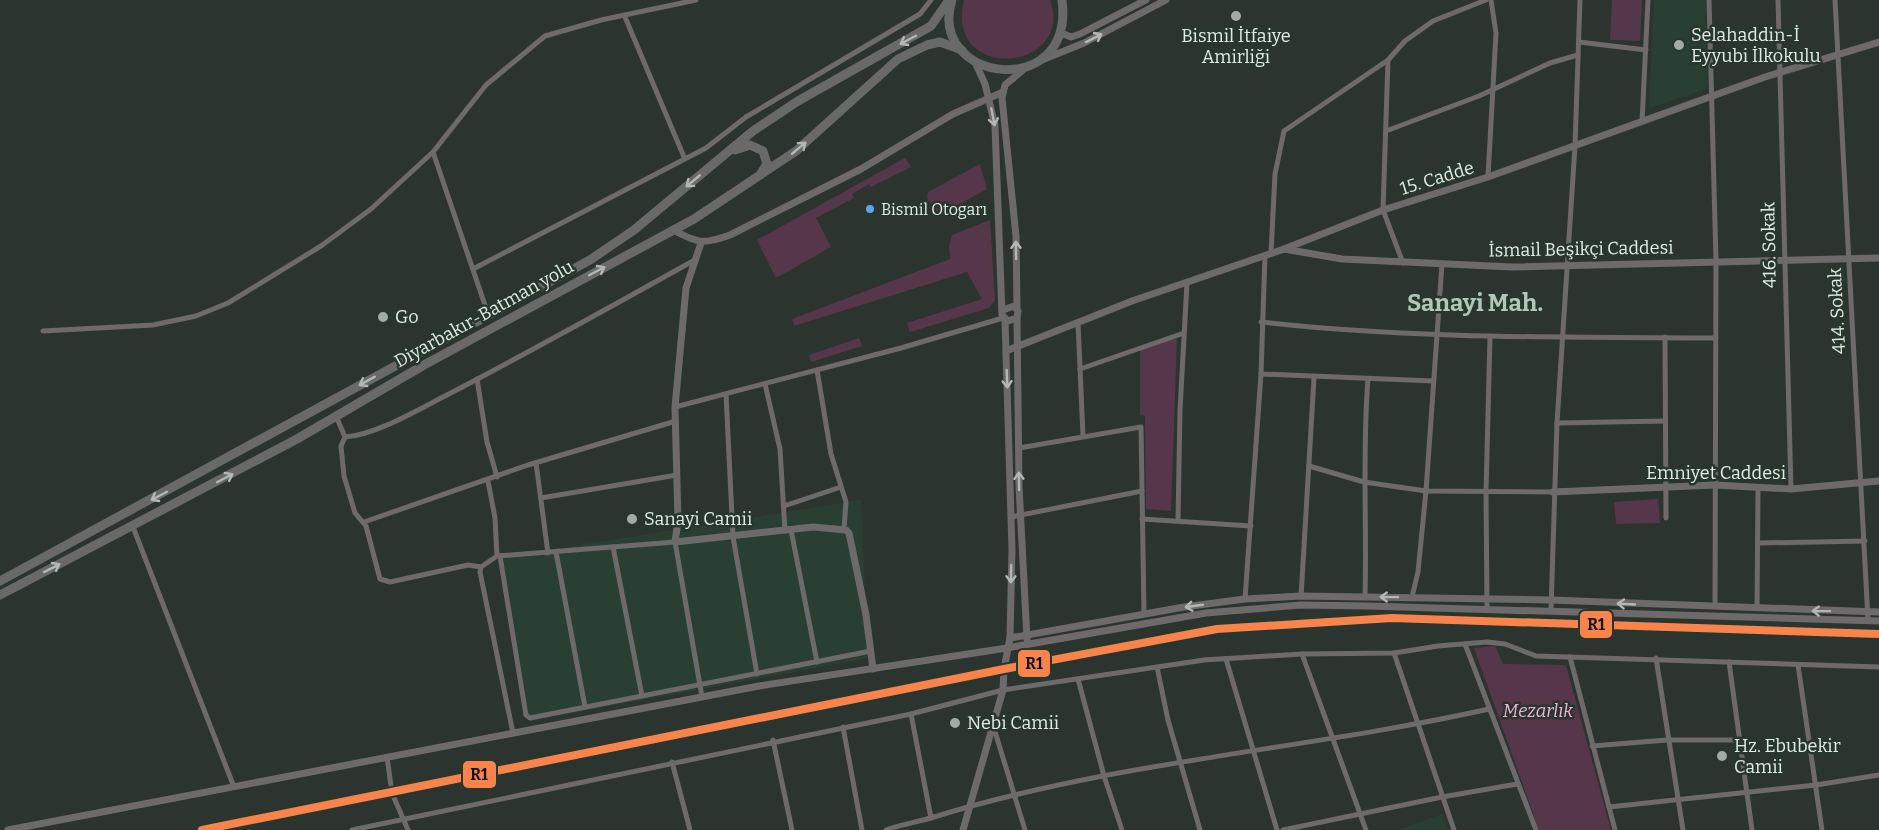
<svg xmlns="http://www.w3.org/2000/svg" width="1879" height="830" font-family="Bitter,serif">
<rect width="100%" height="100%" fill="#2c342f"/>
<!-- built -->
<g fill="#2a3f33">
<polygon points="1654,0 1705,0 1707,89 1649,108"/>
<polygon points="861,500 868,658 530,721 503,557"/>
<polygon points="1442,814 1449,830 1398,830"/>
</g>
<!-- green -->
<g fill="#563749">
<path d="M964 0H1050C1076 71 944 85 964 0Z"/>
<polygon points="1612,0 1642,0 1640,41 1610,40"/>
<polygon points="905,158 911,167 871,187 869,184 852,194 854,198 816,218 831,247 776,278 757,240"/>
<polygon points="980,164 987,189 944,213 938,214 927,198 928,192"/>
<polygon points="990,220 995,300 989,308 910,332 907,323 982,299 967,272 794,326 792,319 950,259 949,246 952,235"/>
<polygon points="1177,337 1171,511 1146,509 1145,416 1140,415 1140,347"/>
<polygon points="859,338 862,346 811,362 809,355"/>
<polygon points="1658,499 1660,523 1616,524 1614,502"/>
<polygon points="1495,646 1503,664 1566,665 1611,830 1539,830 1474,648"/>
</g>
<g fill="none" stroke-linecap="round" stroke-linejoin="round">
<!-- minor -->
<g stroke="#6e6a6c" stroke-width="5">
<polyline points="1709,0 1716,261 1715,606"/>
<polyline points="1778,0 1791,489"/>
<polyline points="1835,0 1868,620"/>
<polyline points="625,17 684,157"/>
<polyline points="1579,42 1646,50"/>
<polyline points="1388,60 1383,210 1403,263"/>
<polyline points="1642,122 1648,0"/>
<polyline points="1386,131 1479,96 1550,63 1578,55"/>
<polyline points="433,152 488,314"/>
<polyline points="1488,177 1496,33 1491,0"/>
<polyline points="1271,253 1275,174 1284,131 1388,60 1405,41 1433,21 1486,0"/>
<polyline points="473,269 706,148 746,117 920,14 931,0"/>
<path d="M1261 322C1414 339 1562 337 1716 338"/>
<polyline points="1078,323 1083,436"/>
<polyline points="43,331 153,325 196,316 228,303 321,246 371,209 433,152 486,85 545,36 601,20 696,0"/>
<polyline points="1665,337 1666,518"/>
<polyline points="1080,369 1184,333"/>
<polyline points="817,370 831,454 846,502 844,529"/>
<polyline points="1261,374 1433,381"/>
<polyline points="477,379 487,442 497,477"/>
<polyline points="765,384 780,449 785,531"/>
<polyline points="726,394 733,537 757,674"/>
<polyline points="675,407 901,348 1003,318"/>
<path d="M336 416 345 437C376 435 419 409 447 395 530 352 612 306 693 261"/>
<polyline points="1557,423 1665,421"/>
<polyline points="345,437 341,446 344,476 355,513 366,526 380,579 390,582 468,565 481,567"/>
<polyline points="1019,448 1141,427 1144,614"/>
<polyline points="536,463 548,553"/>
<polyline points="1309,466 1364,482 1426,491 1553,492"/>
<polyline points="488,481 495,518 497,556 481,567 480,572 513,733"/>
<polyline points="541,498 677,475"/>
<polyline points="784,506 841,487"/>
<polyline points="1011,517 1142,491"/>
<polyline points="1142,519 1251,526"/>
<polyline points="1178,521 1180,410 1187,283"/>
<polyline points="364,522 528,465 676,421"/>
<polyline points="133,527 234,787"/>
<polyline points="791,530 817,662"/>
<polyline points="1758,543 1865,541"/>
<polyline points="613,547 642,696"/>
<polyline points="556,552 585,707"/>
<polyline points="498,556 675,542 702,697"/>
<polyline points="500,556 526,715 530,718 871,651"/>
<polyline points="1301,597 1314,378"/>
<path d="M1365 597C1367 524 1362 451 1368 379"/>
<polyline points="1412,597 1418,572 1426,491 1442,264"/>
<polyline points="1245,599 1261,374 1265,255"/>
<polyline points="1487,607 1486,492 1490,337"/>
<polyline points="1757,608 1758,489"/>
<polyline points="1551,610 1557,423 1575,146 1580,0"/>
<polyline points="1465,644 1536,830"/>
<polyline points="1394,653 1454,830"/>
<polyline points="1302,654 1366,830"/>
<polyline points="1570,657 1615,830"/>
<polyline points="1656,658 1683,830"/>
<polyline points="1226,659 1277,830"/>
<polyline points="1729,662 1752,830"/>
<polyline points="1798,665 1822,830"/>
<polyline points="1157,667 1168,720 1200,830"/>
<polyline points="1078,679 1104,776 1122,830"/>
<polyline points="911,714 931,818"/>
<polyline points="993,725 1025,830"/>
<polyline points="843,727 862,830"/>
<polyline points="773,740 792,830"/>
<polyline points="1592,746 1667,740 1739,740"/>
<polyline points="387,757 392,793 408,830"/>
<polyline points="672,762 690,830"/>
<polyline points="1609,807 1816,785 1879,775"/>
<polyline points="352,830 911,714 1003,690 1204,660 1302,654 1394,653 1438,646 1487,642 1505,644 1536,656 1879,667"/>
<path d="M886 830C902 824 918 822 934 817 1115 761 1305 750 1489 709"/>
<polyline points="1283,830 1442,797 1517,784"/>
</g>
<!-- tertiary -->
<g stroke="#6e6a6c" stroke-width="7">
<polyline points="1061,33 1071,37 1080,34 1146,0"/>
<polyline points="1042,60 1084,43 1166,0"/>
<polyline points="975,62 985,84 995,126 1002,315 1008,321 1017,318 1018,311 1014,306 1003,310"/>
<path d="M673 230C698 243 703 245 730 235L861 169 953 114 1003 92"/>
<polyline points="701,243 686,288 675,407 678,521 675,542 813,527 846,530 849,533 866,615 873,669"/>
<polyline points="1284,249 1342,259 1512,267 1879,258"/>
<polyline points="1017,309 1016,236 1002,98 1005,85 1024,69"/>
<polyline points="1017,318 1019,486 1027,639"/>
<polyline points="1006,351 1132,301 1284,249 1383,210 1488,177 1765,77 1879,42"/>
<polyline points="1553,492 1715,485 1791,489 1879,481"/>
<polyline points="1010,638 1184,607 1245,599 1301,596 1551,600 1879,612"/>
<polyline points="8,830 759,686 1007,648 1206,613 1301,605 1368,606 1879,621"/>
<polyline points="963,830 1003,690 1004,669 1010,638 1012,550 1005,320"/>
</g>
<!-- trunk -->
<g stroke="#6a696a" stroke-width="9">
<path d="M952 0C926 82 1075 103 1062 0"/>
<polyline points="735,150 750,145 763,151 767,164 760,175"/>
<polyline points="0,581 590,260 634,230 753,131 798,101 931,26 949,0"/>
<polyline points="0,595 297,439 424,365 694,219 796,151 898,59 927,45 940,42 962,50"/>
</g>
<!-- rail-1 casing -->
<g stroke="#28372e" stroke-width="12">
<polyline id="rail-1" points="202,830 1004,669 1217,629 1392,618 1879,634"/>
</g>
<!-- rail-1 -->
<use href="#rail-1" stroke="#f8844c" stroke-width="8"/>
</g>
<!-- one-way arrows -->
<defs><path id="oneway-shaft" d="M-6 0H5M1.5-3L5.5 0L1.5 3" fill="none" stroke-width="1.6" stroke-linecap="round" stroke-linejoin="round" transform="scale(1.5)"/></defs>
<g stroke="#b3b7b5">
<use href="#oneway-shaft" transform="translate(1094 38) rotate(-27)"/>
<use href="#oneway-shaft" transform="translate(993 117) rotate(79)"/>
<use href="#oneway-shaft" transform="translate(1016 250) rotate(-91)"/>
<use href="#oneway-shaft" transform="translate(1007 379) rotate(88)"/>
<use href="#oneway-shaft" transform="translate(1019 481) rotate(-91)"/>
<use href="#oneway-shaft" transform="translate(1011 574) rotate(91)"/>
<use href="#oneway-shaft" transform="translate(1389 597) rotate(-179)"/>
<use href="#oneway-shaft" transform="translate(1626 604) rotate(-177)"/>
<use href="#oneway-shaft" transform="translate(1194 606) rotate(172)"/>
<use href="#oneway-shaft" transform="translate(1821 611) rotate(-179)"/>
</g>
<g stroke="#b1b7b4">
<use href="#oneway-shaft" transform="translate(908 40) rotate(152)"/>
<use href="#oneway-shaft" transform="translate(799 148) rotate(-40)"/>
<use href="#oneway-shaft" transform="translate(693 181) rotate(140)"/>
<use href="#oneway-shaft" transform="translate(597 271) rotate(-28)"/>
<use href="#oneway-shaft" transform="translate(367 381) rotate(151)"/>
<use href="#oneway-shaft" transform="translate(225 478) rotate(-28)"/>
<use href="#oneway-shaft" transform="translate(159 496) rotate(152)"/>
<use href="#oneway-shaft" transform="translate(52 568) rotate(-27)"/>
</g>
<!-- markers -->
<g fill="#a2aba5" stroke="#28372e" stroke-width="2">
<circle cx="1236" cy="16" r="6"/>
<circle cx="1679" cy="45" r="6"/>
<circle cx="383" cy="317" r="6"/>
<circle cx="632" cy="519" r="6"/>
<circle cx="955" cy="723" r="6"/>
<circle cx="1722" cy="756" r="6"/>
</g>
<circle fill="#5aa8eb" stroke="#28372e" stroke-width="2" cx="870" cy="209" r="5"/>
<g text-anchor="middle" dominant-baseline="central" stroke-width="5" stroke-linejoin="round" paint-order="stroke">
<!-- bus labels -->
<g font-size="16" fill="#e1ebe5" stroke="#28372e" text-anchor="start">
<text x="881" y="209">Bismil Otogarı</text>
</g>
<!-- poi labels -->
<g font-size="18" fill="#e1ebe5" stroke="#28372e" text-anchor="start">
<text x="1691" y="35">Selahaddin-İ<tspan x="1691" dy="21">Eyyubi İlkokulu</tspan></text>
<text x="1236" y="36" text-anchor="middle">Bismil İtfaiye<tspan x="1236" dy="21">Amirliği</tspan></text>
<text x="395" y="317">Go</text>
<text x="644" y="519">Sanayi Camii</text>
<text x="967" y="723">Nebi Camii</text>
<text x="1734" y="746">Hz. Ebubekir<tspan x="1734" dy="21">Camii</tspan></text>
</g>
<!-- street labels -->
<g font-size="18" fill="#e1ebe5" stroke="#28372e">
<text transform="translate(1437 178) rotate(-17)">15. Cadde</text>
<text transform="translate(1769 245) rotate(-91)">416. Sokak</text>
<text transform="translate(1581 249) rotate(-1)">İsmail Beşikçi Caddesi</text>
<text transform="translate(1837 311) rotate(-93)">414. Sokak</text>
<text transform="translate(484 314) rotate(-29)">Diyarbakır-Batman yolu</text>
<text x="1716" y="473">Emniyet Caddesi</text>
</g>
<!-- park labels -->
<g font-size="18" font-style="italic" fill="#f3b1d7" stroke="#28372e">
<text x="1538" y="711">Mezarlık</text>
</g>
<!-- district labels -->
<g font-size="24" font-weight="bold" fill="#b3c6ba" stroke="#28372e">
<text x="1475" y="303">Sanayi Mah.</text>
</g>
</g>
<g stroke="#28372e" stroke-width="2">
<rect x="1579" y="610" width="34" height="29" rx="6" fill="#f8844c"/>
<rect x="1017" y="649" width="34" height="29" rx="6" fill="#f8844c"/>
<rect x="462" y="760" width="35" height="29" rx="6" fill="#f8844c"/>
</g>
<g font-size="16" text-anchor="middle" font-weight="bold" fill="#111">
<text x="1596" y="630">R1</text>
<text x="1034" y="669">R1</text>
<text x="479" y="780">R1</text>
</g>
</svg>
